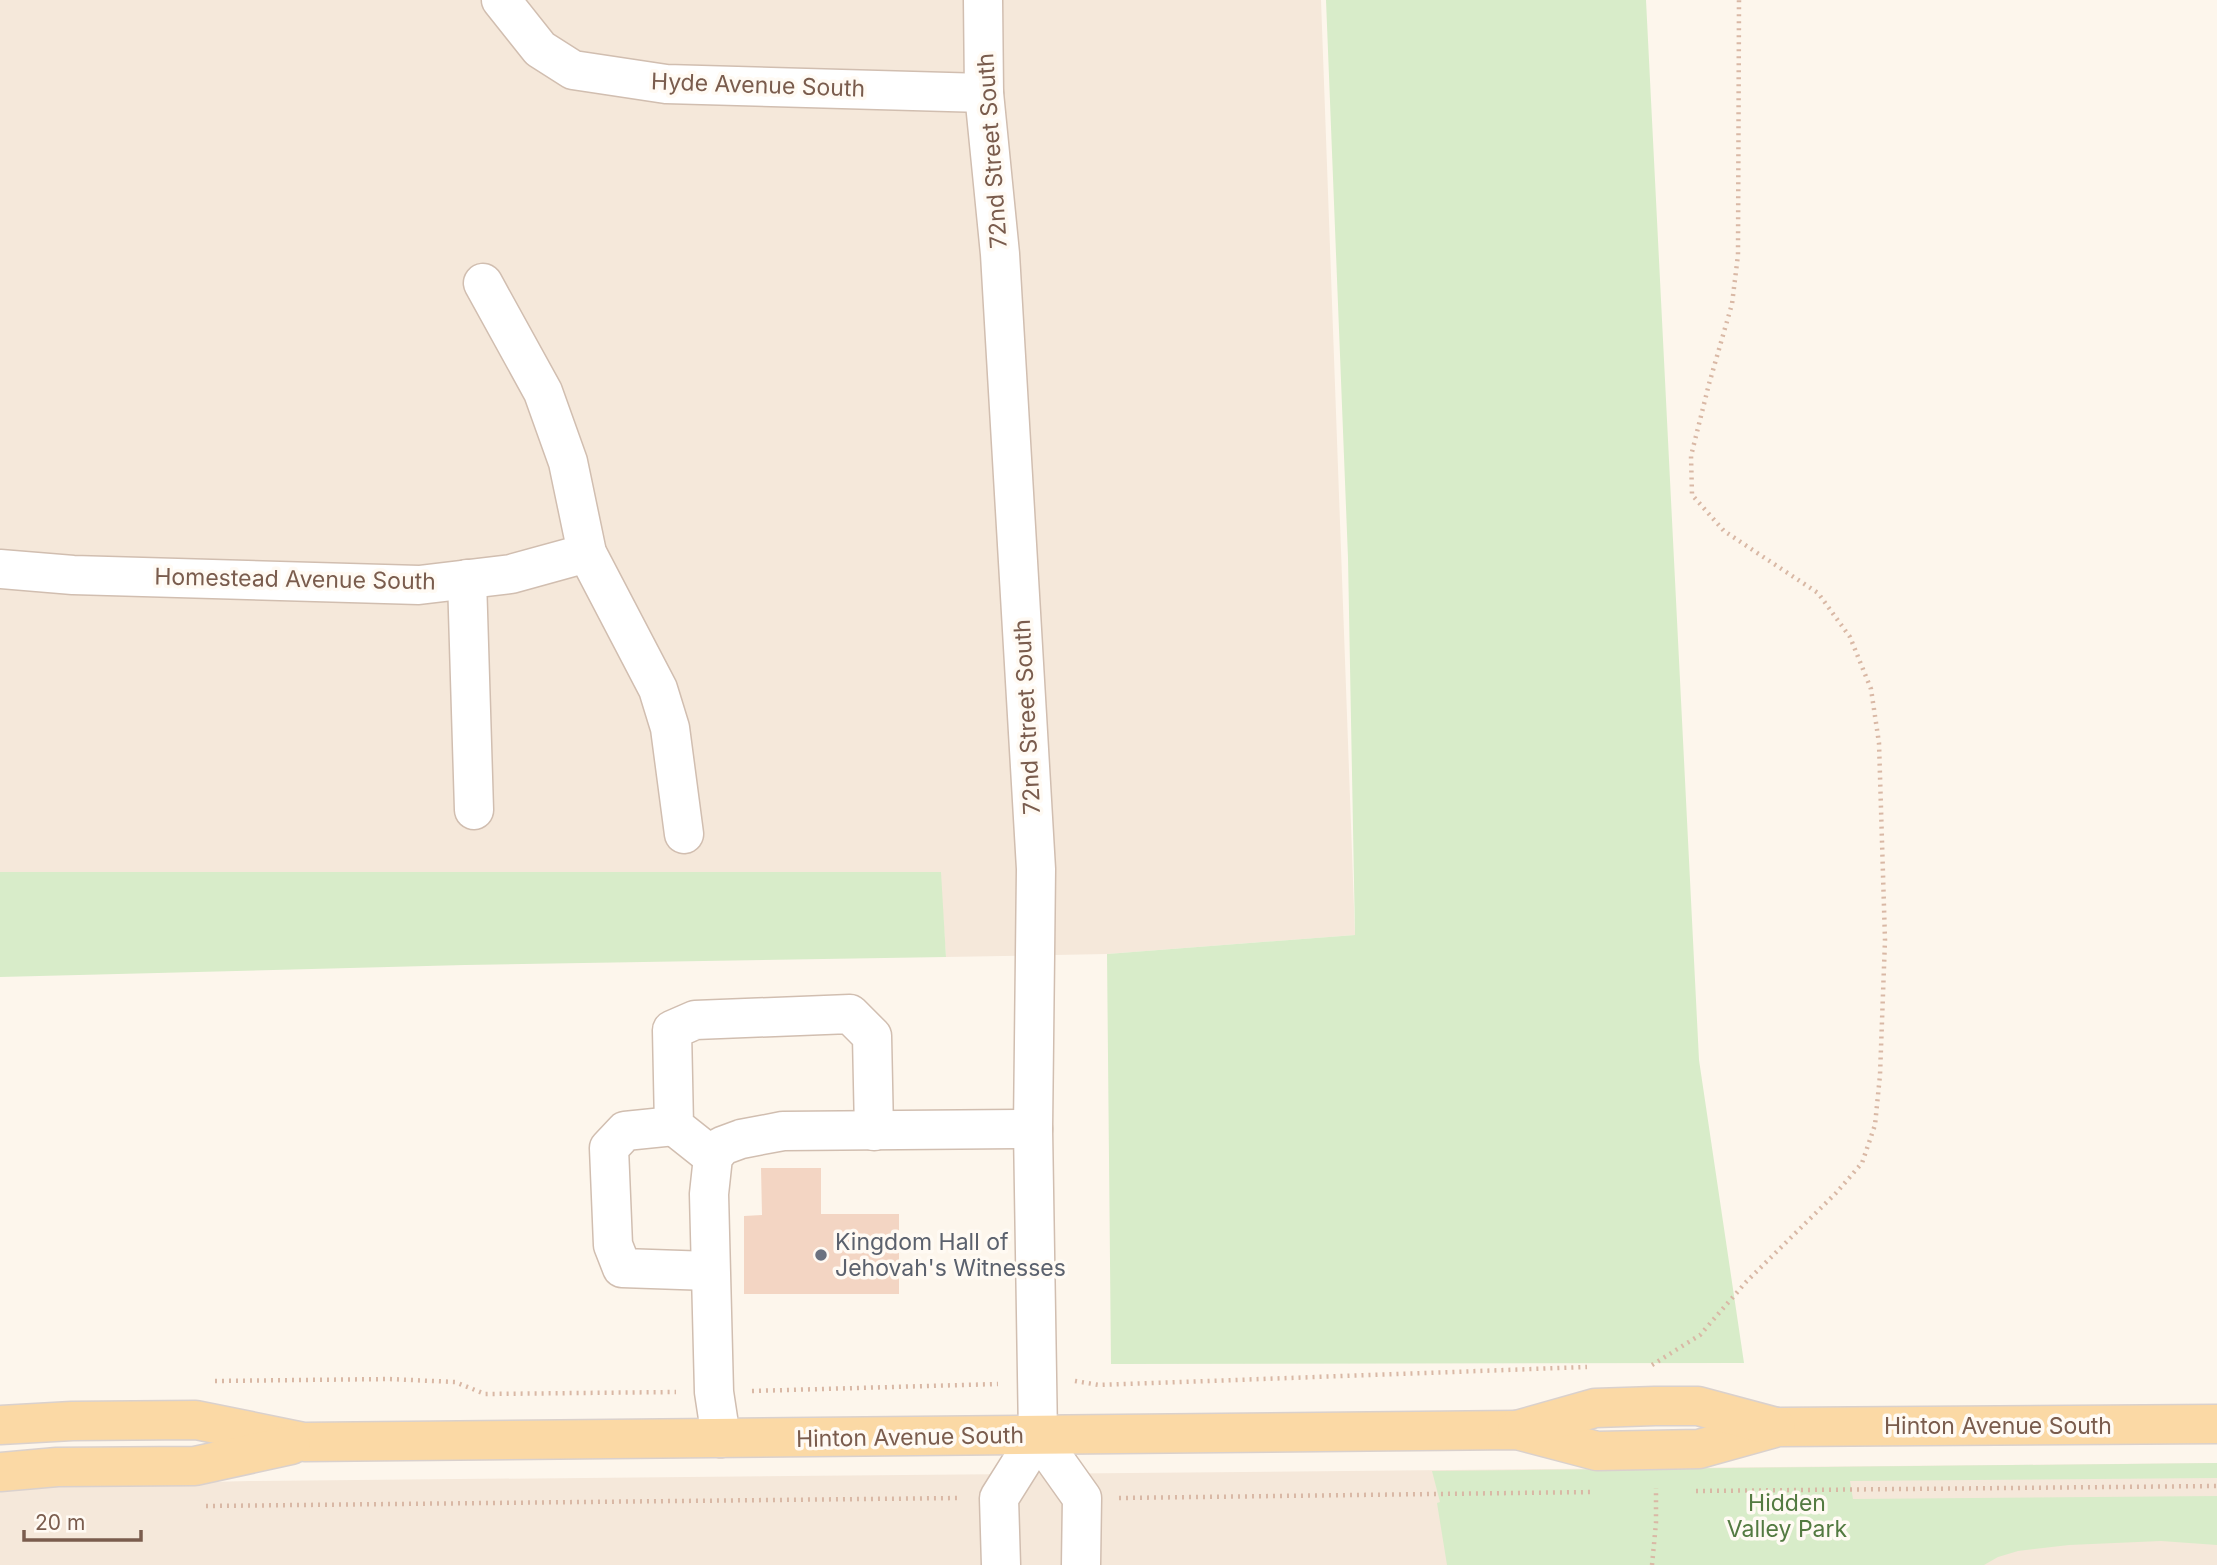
<svg xmlns="http://www.w3.org/2000/svg" width="2217" height="1565" font-family="Inter,sans-serif">
<rect width="100%" height="100%" fill="#fdf6ec"/>
<!-- residential -->
<g fill="#f5e8da">
<polygon points="0,0 1321,0 1355,935 1107,954 946,957 940,872 0,872"/>
<polygon points="2217,1463 2217,1565 0,1565 0,1489 48,1486 249,1481"/>
</g>
<!-- green -->
<g fill="#d8ecc9">
<polygon points="1326,0 1646,0 1699,1060 1744,1363 1111,1364 1107,954 1355,935 1348,558"/>
<polygon points="0,872 941,872 946,957 465,965 0,977"/>
<polygon points="2217,1463 2217,1478 1850,1481 1853,1499 2217,1496 2217,1545 2161,1541 2069,1545 2018,1551 1998,1557 1984,1565 1447,1565 1437,1503 1440,1502 1432,1471"/>
</g>
<!-- building -->
<polygon fill="#f3d5c3" points="761,1168 821,1168 821,1214 899,1214 899,1294 744,1294 744,1216 762,1215"/>
<g fill="none" stroke-linecap="round" stroke-linejoin="round">
<!-- minor casing -->
<g stroke="#d1beb0" stroke-width="41">
<g id="minor">
<polyline points="501,0 540,49 573,70 666,84 984,93"/>
<polyline points="983,0 984,93 1000,254 1036,869 1033,1129 1038,1436 999,1498 1001,1565"/>
<polyline points="483,283 543,392 568,462 587,553 658,689 670,728 684,834"/>
<polyline points="0,569 73,575 419,585 511,574 587,553"/>
<polyline points="467,579 474,810"/>
<polyline points="674,1126 625,1131 609,1148 613,1245 622,1268 710,1271"/>
<polyline points="713,1157 674,1126 672,1030 695,1020 850,1014 872,1036 874,1131"/>
<polyline points="1038,1436 1082,1498 1081,1565"/>
<polyline points="721,1438 714,1392 709,1194 713,1157 722,1146 741,1139 783,1131 1033,1129"/>
</g>
</g>
<!-- major casing -->
<g stroke="#dad1cd" stroke-width="41">
<g id="major">
<polyline points="0,1425 72,1421 196,1420 304,1442 1517,1430 1597,1451 1699,1449 1778,1427 2217,1424"/>
<polyline points="1517,1430 1595,1408 1655,1406 1698,1406 1776,1427"/>
<polyline points="0,1472 57,1467 195,1466 291,1445"/>
</g>
</g>
<!-- path -->
<g stroke="#d9b8a5" stroke-width="4.5" stroke-dasharray="2 5" stroke-linecap="butt">
<polyline points="1652,1365 1700,1335 1746,1282 1836,1193 1862,1163 1875,1125 1880,1075 1885,940 1879,743 1871,689 1850,637 1818,593 1724,531 1692,495 1691,456 1709,384 1732,304 1738,255 1739,0"/>
<polyline points="215,1381 389,1379 455,1382 485,1394 676,1392"/>
<polyline points="1075,1381 1099,1385 1587,1367"/>
<polyline points="752,1391 998,1384"/>
<polyline points="1696,1491 2217,1486"/>
<polyline points="1119,1498 1593,1492"/>
<polyline points="206,1506 960,1498"/>
<polyline points="1652,1565 1656,1523 1656,1488"/>
</g>
<!-- minor -->
<use href="#minor" stroke="#fff" stroke-width="38"/>
<!-- major -->
<use href="#major" stroke="#fbd9a5" stroke-width="38"/>
</g>
<!-- markers -->
<circle fill="#6b7280" stroke="#fffaf3" stroke-width="2.5" cx="821" cy="1255" r="7"/>
<g text-anchor="middle" dominant-baseline="central" stroke-width="7" stroke-linejoin="round" paint-order="stroke">
<!-- street labels -->
<g font-size="23" fill="#7a5c4d" stroke="#fffaf3">
<text transform="translate(758 85) rotate(2)">Hyde Avenue South</text>
<text transform="translate(992 151) rotate(-94)">72nd Street South</text>
<text transform="translate(295 579) rotate(1)">Homestead Avenue South</text>
<text transform="translate(1027 717) rotate(-93)">72nd Street South</text>
<text x="1998" y="1426">Hinton Avenue South</text>
<text transform="translate(910 1437) rotate(-1)">Hinton Avenue South</text>
</g>
<!-- worship labels -->
<g font-size="23" fill="#5b616d" stroke="#fffaf3" text-anchor="start">
<text x="835" y="1242">Kingdom Hall of<tspan x="835" dy="26">Jehovah's Witnesses</tspan></text>
</g>
<!-- park labels -->
<g font-size="23" fill="#537a41" stroke="#fffaf3">
<text x="1787" y="1503">Hidden<tspan x="1787" dy="26">Valley Park</tspan></text>
</g>
</g>
<!-- scale -->
<path d="M24 1530v10h117v-10" fill="none" stroke="#7a5c4d" stroke-width="3.5"/>
<text x="35" y="1530" font-size="21" fill="#7a5c4d" stroke="#fffaf3" stroke-width="5" paint-order="stroke">20 m</text>
</svg>
